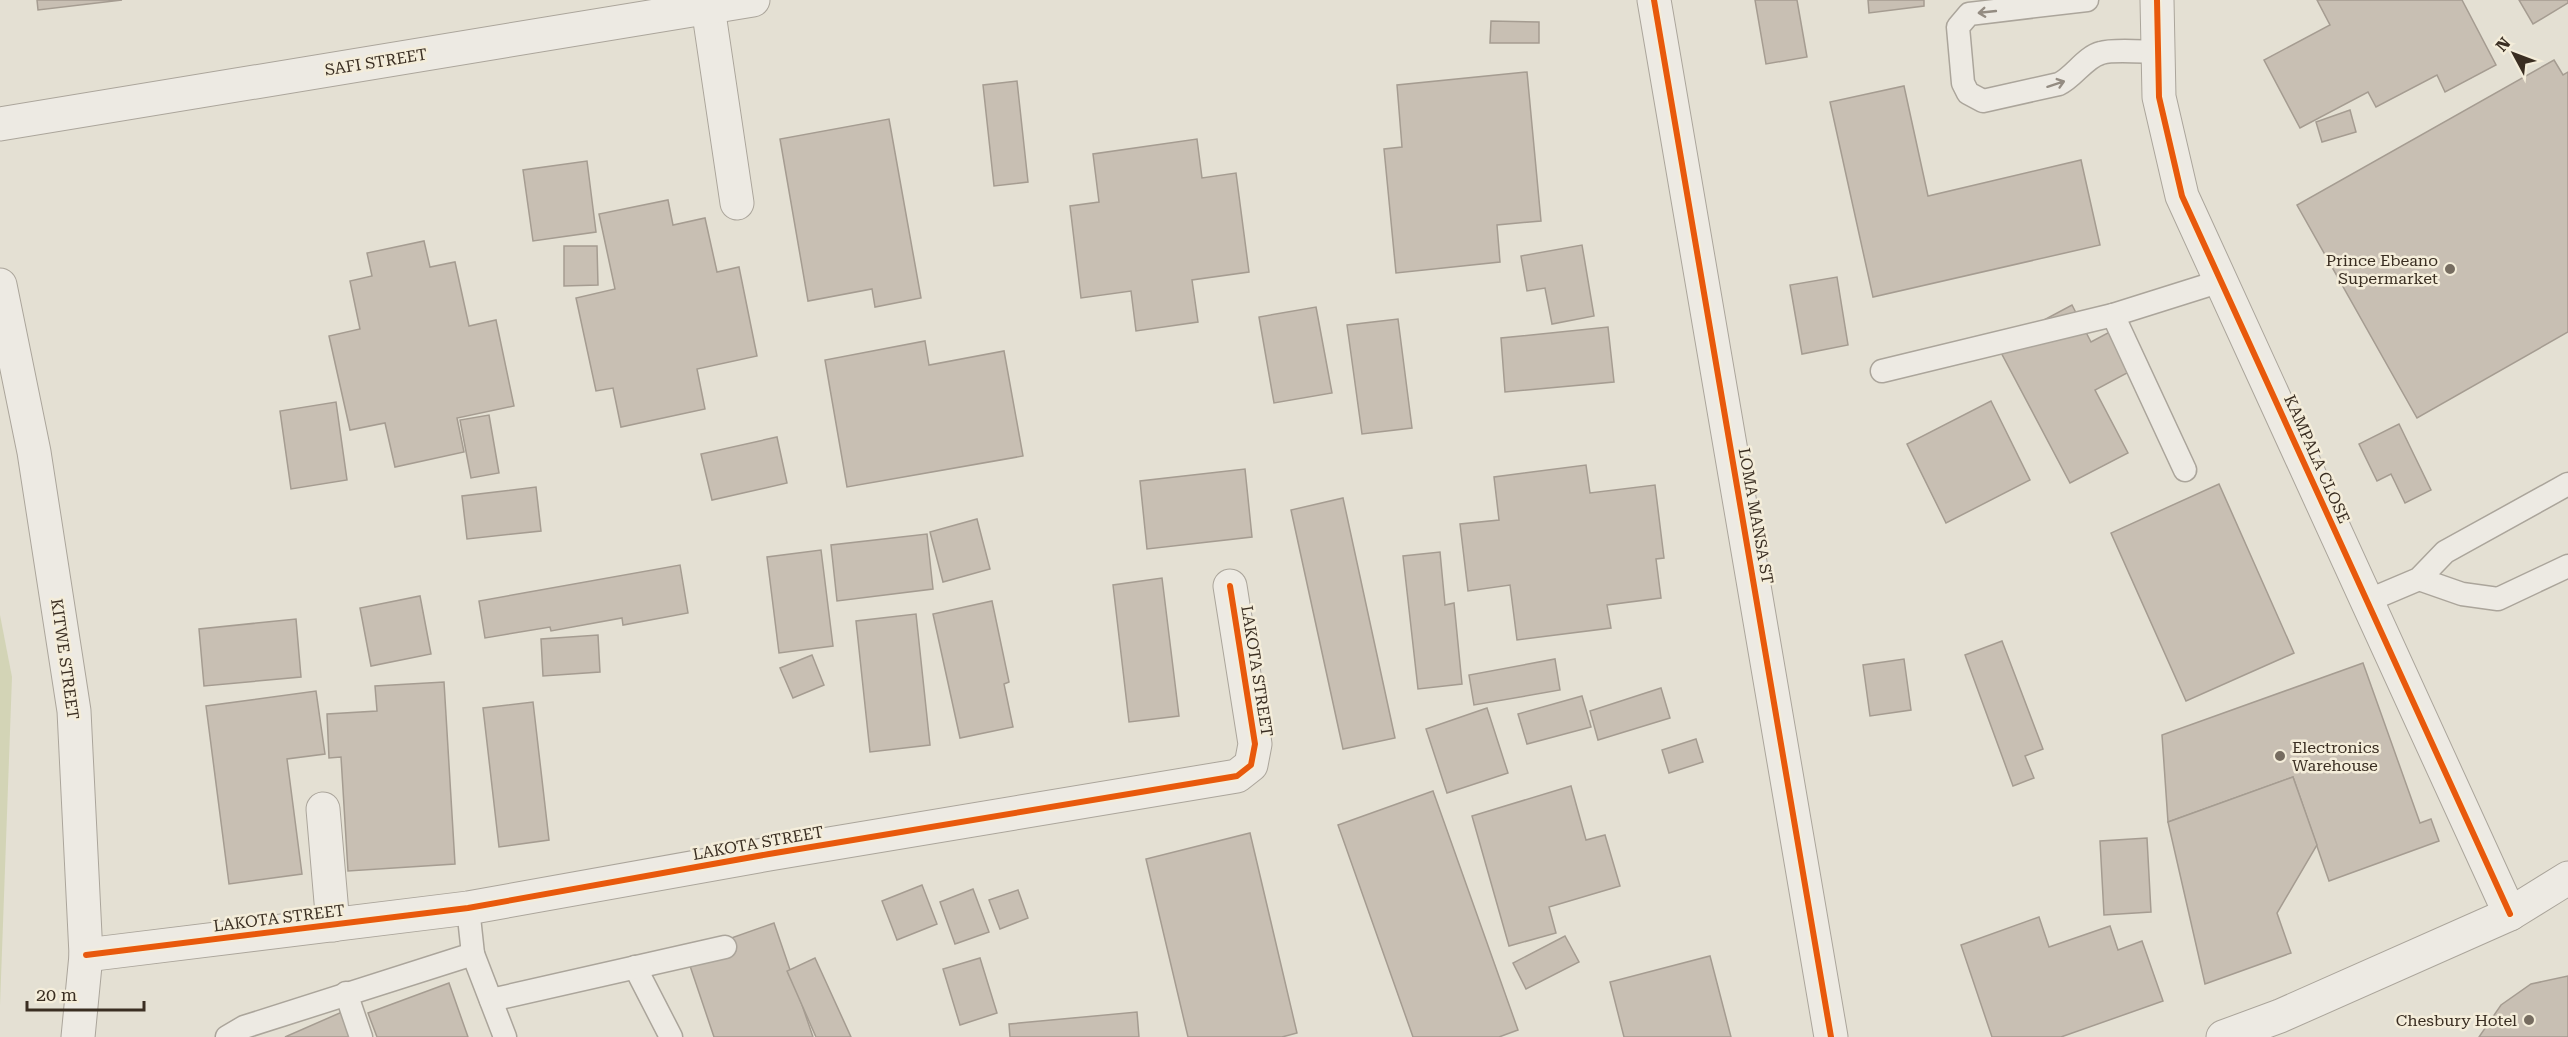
<svg xmlns="http://www.w3.org/2000/svg" width="2568" height="1037" font-family="'Roboto Serif',serif">
<rect width="100%" height="100%" fill="#e4e0d3"/>
<!-- green -->
<polygon fill="#d3d4b6" points="0,615 12,677 0,1006"/>
<!-- building -->
<g fill="#c8bfb3" stroke="#a59c91" stroke-width="1.5">
<polygon points="37,0 122,0 38,10"/>
<polygon points="1755,0 1797,0 1807,57 1766,64"/>
<polygon points="1868,0 1924,0 1924,6 1869,13"/>
<polygon points="2317,0 2462,0 2496,65 2445,92 2437,75 2376,107 2368,92 2300,128 2264,60 2330,25"/>
<polygon points="2519,0 2568,0 2568,3 2533,24"/>
<polygon points="1491,21 1539,22 1539,43 1490,43"/>
<polygon points="2554,60 2563,75 2568,72 2568,332 2417,418 2297,205"/>
<polygon points="1527,72 1541,221 1497,225 1500,262 1396,273 1384,149 1402,147 1397,85"/>
<polygon points="1017,81 1028,182 994,186 983,85"/>
<polygon points="1904,86 1928,196 2081,160 2100,245 1873,297 1830,102"/>
<polygon points="2350,110 2356,132 2322,142 2316,122"/>
<polygon points="889,119 921,298 875,307 872,289 808,301 780,139"/>
<polygon points="1197,139 1202,178 1236,173 1249,272 1192,280 1198,322 1136,331 1131,291 1081,298 1070,206 1099,202 1093,154"/>
<polygon points="587,161 596,232 533,241 523,170"/>
<polygon points="668,200 673,225 705,218 717,272 739,267 757,356 697,369 705,409 621,427 613,388 596,391 576,298 615,289 599,214"/>
<polygon points="424,241 430,267 455,262 469,326 496,320 514,406 457,418 464,452 395,467 385,423 350,430 329,336 360,329 350,281 372,276 367,253"/>
<polygon points="1582,245 1594,316 1552,324 1545,288 1527,291 1521,256"/>
<polygon points="564,246 597,246 598,285 564,286"/>
<polygon points="1837,277 1848,345 1802,354 1790,285"/>
<polygon points="2072,305 2091,342 2121,326 2142,365 2095,390 2128,453 2070,483 1997,345"/>
<polygon points="1316,307 1332,393 1274,403 1259,317"/>
<polygon points="1398,319 1412,428 1362,434 1347,325"/>
<polygon points="1608,327 1614,382 1505,392 1501,338"/>
<polygon points="925,341 929,365 1004,351 1023,456 847,487 825,360"/>
<polygon points="1991,401 2030,480 1946,523 1907,444"/>
<polygon points="336,402 347,480 291,489 280,411"/>
<polygon points="489,415 499,473 471,478 460,420"/>
<polygon points="2399,424 2431,490 2405,503 2391,474 2377,481 2359,444"/>
<polygon points="777,437 787,483 712,500 701,454"/>
<polygon points="1586,465 1590,493 1655,485 1664,558 1656,559 1661,598 1607,605 1611,628 1517,640 1510,585 1468,591 1460,524 1499,520 1494,477"/>
<polygon points="1245,469 1252,537 1147,549 1140,481"/>
<polygon points="2219,484 2294,653 2186,701 2111,533"/>
<polygon points="536,487 541,531 467,539 462,496"/>
<polygon points="1343,498 1395,738 1343,749 1291,510"/>
<polygon points="977,519 990,569 943,582 930,532"/>
<polygon points="927,534 933,589 837,601 831,545"/>
<polygon points="821,550 833,646 779,653 767,557"/>
<polygon points="1440,552 1445,605 1454,603 1462,684 1418,689 1403,556"/>
<polygon points="680,565 688,613 623,625 622,618 551,631 550,627 485,638 479,601"/>
<polygon points="1162,578 1179,716 1129,722 1113,585"/>
<polygon points="420,596 431,654 371,666 360,608"/>
<polygon points="992,601 1009,682 1004,684 1013,727 960,738 933,614"/>
<polygon points="916,614 930,745 870,752 856,621"/>
<polygon points="296,619 301,677 204,686 199,629"/>
<polygon points="598,635 600,672 543,676 541,639"/>
<polygon points="2002,641 2043,749 2025,756 2034,778 2013,786 1965,655"/>
<polygon points="812,655 824,685 793,698 780,668"/>
<polygon points="1555,659 1560,690 1474,705 1469,675"/>
<polygon points="1904,659 1911,710 1870,716 1863,665"/>
<polygon points="2363,663 2420,823 2431,819 2439,841 2329,881 2293,777 2168,822 2162,735"/>
<polygon points="444,682 455,864 348,871 341,757 329,758 327,714 377,711 375,686"/>
<polygon points="1661,688 1670,718 1598,740 1590,711"/>
<polygon points="316,691 325,754 287,759 302,874 229,884 206,706"/>
<polygon points="1582,696 1591,727 1527,744 1518,714"/>
<polygon points="533,702 549,840 499,847 483,708"/>
<polygon points="1487,708 1508,773 1447,793 1426,729"/>
<polygon points="1696,739 1703,762 1669,773 1662,750"/>
<polygon points="2293,777 2317,845 2277,913 2291,953 2205,984 2168,822"/>
<polygon points="1571,786 1586,840 1605,835 1620,886 1549,907 1556,933 1509,946 1472,816"/>
<polygon points="1433,791 1518,1030 1499,1037 1413,1037 1338,825"/>
<polygon points="1250,833 1297,1033 1282,1037 1188,1037 1146,859"/>
<polygon points="2147,838 2151,912 2104,915 2100,841"/>
<polygon points="922,885 937,924 897,940 882,901"/>
<polygon points="973,889 989,932 955,944 940,902"/>
<polygon points="1018,890 1028,918 1000,929 989,900"/>
<polygon points="2039,917 2049,947 2110,926 2118,950 2142,941 2163,1001 2061,1037 1992,1037 1961,945"/>
<polygon points="774,923 813,1037 714,1037 686,954"/>
<polygon points="1565,936 1579,962 1526,989 1513,963"/>
<polygon points="1710,956 1731,1037 1624,1037 1610,982"/>
<polygon points="815,958 851,1037 816,1037 787,971"/>
<polygon points="980,958 997,1013 960,1025 943,969"/>
<polygon points="2568,976 2568,1037 2479,1037 2501,1005 2531,984"/>
<polygon points="449,983 468,1037 377,1037 368,1013"/>
<polygon points="342,1012 352,1037 285,1037"/>
<polygon points="1137,1012 1139,1037 1010,1037 1009,1024"/>
</g>
<g fill="none" stroke-linecap="round" stroke-linejoin="round">
<!-- service casing -->
<g stroke="#aba59b" stroke-width="25">
<g id="service">
<path d="M2087 0 1969 14 1958 27 1963 83 1968 93 1983 101 2059 84C2074 77 2085 57 2101 53 2113 49 2144 52 2158 52"/>
<polyline points="2113,315 2185,470"/>
<polyline points="1882,371 2113,315 2221,281"/>
<polyline points="2419,579 2462,594 2498,599 2568,566"/>
<polyline points="2367,601 2419,579 2445,552 2568,484"/>
<polyline points="473,954 505,1037"/>
<polyline points="635,967 671,1037"/>
<polyline points="346,993 361,1037"/>
<polyline points="491,1000 725,947"/>
<polyline points="227,1037 244,1027 473,954 468,908"/>
</g>
</g>
<!-- minor casing -->
<g stroke="#aba59b" stroke-width="35">
<g id="minor">
<polyline points="1654,0 1831,1037"/>
<polyline points="2157,0 2159,97 2182,196 2510,914"/>
<polyline points="708,7 737,203"/>
<polyline points="0,124 753,0"/>
<polyline points="0,285 34,452 74,711 86,955 78,1037"/>
<polyline points="323,809 333,925"/>
<polyline points="86,955 468,908 769,854 1237,776 1251,765 1255,744 1230,586"/>
<polyline points="2223,1037 2280,1016 2510,914 2568,878"/>
</g>
</g>
<!-- service -->
<use href="#service" stroke="#edeae3" stroke-width="22"/>
<!-- minor -->
<use href="#minor" stroke="#edeae3" stroke-width="33"/>
<!-- cycleway casing -->
<g stroke="#f4edda" stroke-width="10">
<g id="cycleway">
<polyline points="1654,0 1831,1037"/>
<polyline points="2157,0 2159,97 2182,196 2510,914"/>
<polyline points="86,955 468,908 769,854 1237,776 1251,765 1255,744 1230,586"/>
</g>
</g>
<!-- cycleway -->
<use href="#cycleway" stroke="#e8590c" stroke-width="6"/>
</g>
<!-- one-way arrows -->
<defs><path id="oneway-shaft" d="M-6 0H5M1.5-3L5.5 0L1.5 3" fill="none" stroke-width="1.6" stroke-linecap="round" stroke-linejoin="round" transform="scale(1.5)"/></defs>
<g stroke="#948c82">
<use href="#oneway-shaft" transform="translate(1987 12) rotate(174)"/>
<use href="#oneway-shaft" transform="translate(2056 84) rotate(-18)"/>
</g>
<!-- markers -->
<g fill="#766c60" stroke="#f4edda" stroke-width="2">
<circle cx="2450" cy="269" r="6"/>
<circle cx="2280" cy="756" r="6"/>
<circle cx="2529" cy="1020" r="6"/>
</g>
<g text-anchor="middle" dominant-baseline="central" stroke-width="5" stroke-linejoin="round" paint-order="stroke">
<!-- street labels -->
<g font-size="16" fill="#3a2e22" stroke="#f4edda">
<text transform="translate(376 62) rotate(-9)">SAFI STREET</text>
<text transform="translate(2317 459) rotate(66)">KAMPALA CLOSE</text>
<text transform="translate(1756 516) rotate(80)">LOMA MANSA ST</text>
<text transform="translate(65 659) rotate(82)">KITWE STREET</text>
<text transform="translate(1257 671) rotate(81)">LAKOTA STREET</text>
<text transform="translate(758 843) rotate(-10)">LAKOTA STREET</text>
<text transform="translate(279 918) rotate(-7)">LAKOTA STREET</text>
</g>
<!-- poi labels -->
<g font-size="16" fill="#3a2e22" stroke="#f4edda" text-anchor="end">
<text x="2438" y="260">Prince Ebeano<tspan x="2438" dy="18">Supermarket</tspan></text>
<text x="2292" y="747" text-anchor="start">Electronics<tspan x="2292" dy="18">Warehouse</tspan></text>
<text x="2517" y="1020">Chesbury Hotel</text>
</g>
</g>
<!-- north arrow -->
<g transform="translate(2514 54) rotate(311)" stroke="#f4edda" stroke-width="4.5" paint-order="stroke">
<path d="M0-4.5L10 22L0 15L-10 22Z" fill="#3a2e22"/>
<text y="-9" font-size="16" font-weight="bold" text-anchor="middle" fill="#3a2e22">N</text>
</g>
<!-- scale -->
<path d="M27 1001v9h117v-9" fill="none" stroke="#3a2e22" stroke-width="3"/>
<text x="36" y="1001" font-size="18" fill="#3a2e22" stroke="#f4edda" stroke-width="4.5" paint-order="stroke">20 m</text>
</svg>
